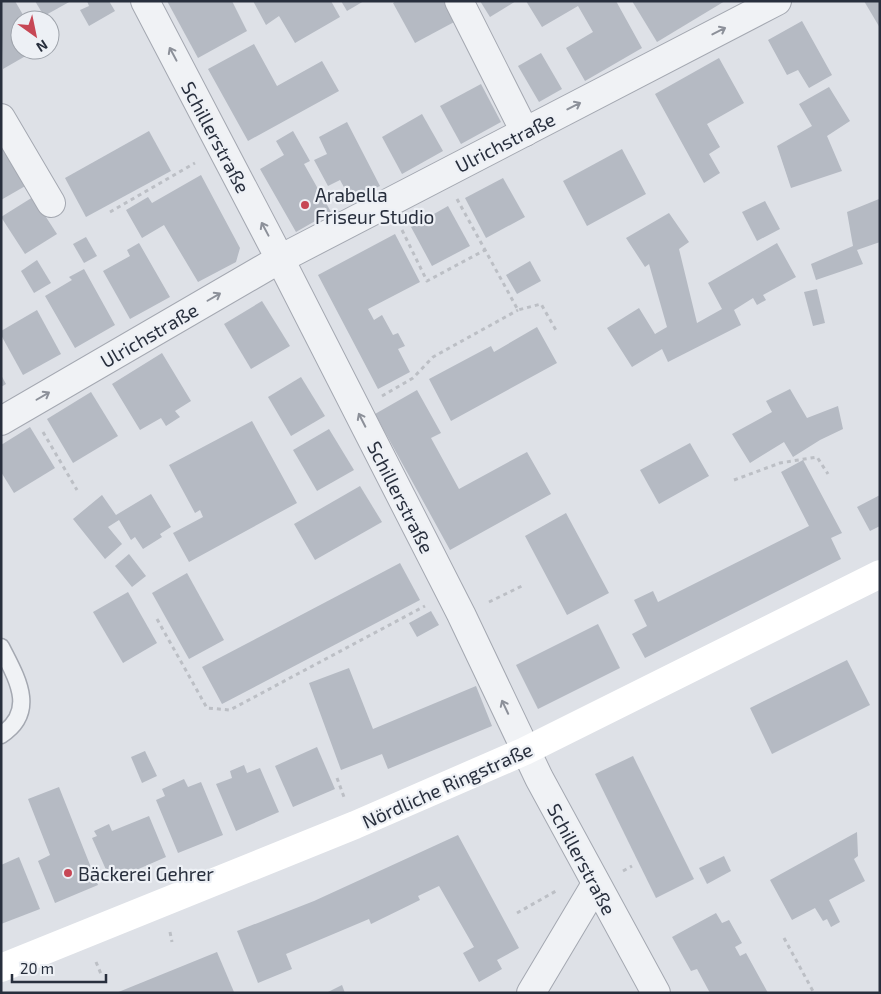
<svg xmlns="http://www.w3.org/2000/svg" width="881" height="994" font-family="'Exo 2',sans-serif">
<rect width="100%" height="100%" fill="#dee1e7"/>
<!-- building -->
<g fill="#b5bac3">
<polygon points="1,1 15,1 26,20 20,20 20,50 36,50 3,69"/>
<polygon points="35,1 71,1 44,16"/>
<polygon points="87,1 109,1 115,11 89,26 80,10 89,6"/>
<polygon points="167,1 232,1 247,31 198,58"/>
<polygon points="253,1 331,1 340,17 295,43 279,16 266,25"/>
<polygon points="341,1 364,1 347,11"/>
<polygon points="396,1 446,1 456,21 415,43 393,3"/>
<polygon points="480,1 516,1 490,17"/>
<polygon points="526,1 616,1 642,48 585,81 566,48 593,32 578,6 542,27"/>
<polygon points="632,1 725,1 657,42"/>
<polygon points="864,1 880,1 880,28"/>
<polygon points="802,21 832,75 809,88 798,70 787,75 768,40"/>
<polygon points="254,44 277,86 322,61 339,91 248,141 208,69"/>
<polygon points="541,53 562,89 539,102 518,66"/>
<polygon points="719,58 744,103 707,124 720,147 709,154 720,173 704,183 655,94"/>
<polygon points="481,84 501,122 461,144 440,106"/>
<polygon points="829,87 850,121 827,136 842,171 791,188 777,146 812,126 799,104"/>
<polygon points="422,114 443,151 402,174 382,137"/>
<polygon points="347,122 380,186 351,200 340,180 328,186 314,160 327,154 319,137"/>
<polygon points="149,131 171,171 86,217 65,178"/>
<polygon points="293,131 310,161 304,164 331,212 296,232 260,169 284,155 276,141"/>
<polygon points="5,147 27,185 1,200 1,149"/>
<polygon points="622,149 646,194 587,226 563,181"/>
<polygon points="201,175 240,248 236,262 198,282 164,225 142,238 126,210 148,197 152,203"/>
<polygon points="503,178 525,217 486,238 465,198"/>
<polygon points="33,197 57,234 25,254 1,217"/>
<polygon points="879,199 880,242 857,250 863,264 816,280 811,264 853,246 847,212"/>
<polygon points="765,201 780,229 757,241 742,212"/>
<polygon points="448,206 470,246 432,266 411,227"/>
<polygon points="669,213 689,242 679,249 697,323 722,309 708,283 777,243 796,277 763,295 766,300 757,305 753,298 734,310 741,325 668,362 662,349 632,367 607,328 639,308 655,334 667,327 649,264 645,267 626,238"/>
<polygon points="395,234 420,282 368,309 374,320 382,315 393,335 398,333 405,346 398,349 410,372 378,389 318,275"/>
<polygon points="86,237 97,256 84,263 73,244"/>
<polygon points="139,243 170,297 130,319 103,271 130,256 127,250"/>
<polygon points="37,260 51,283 34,293 21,271"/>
<polygon points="530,261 541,281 517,294 506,275"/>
<polygon points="84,269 115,325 75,348 45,296 72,280 69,277"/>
<polygon points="817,289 825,323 813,326 804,292"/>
<polygon points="262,301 290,346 251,369 224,324"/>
<polygon points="37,310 61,354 23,375 1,335 1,331"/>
<polygon points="537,327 557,363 451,421 429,379 491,346 494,352"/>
<polygon points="162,353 191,401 175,411 180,417 166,426 161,418 140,430 112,384"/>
<polygon points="1,375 6,384 1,387"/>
<polygon points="301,377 325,416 291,436 268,397"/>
<polygon points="790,389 807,418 838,406 843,429 820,440 793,457 784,442 750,463 732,434 772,412 766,401"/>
<polygon points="417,390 441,433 431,438 459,489 527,452 551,494 450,550 375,414"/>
<polygon points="91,392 118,436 73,463 47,419"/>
<polygon points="252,421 297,503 189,562 173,533 203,517 200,510 195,513 169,465"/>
<polygon points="30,427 55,468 14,493 1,472 1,445"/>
<polygon points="329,429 354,470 317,491 293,450"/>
<polygon points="690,443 709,476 659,504 640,470"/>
<polygon points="803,460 842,533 831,538 841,559 645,658 632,634 647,626 634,600 653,591 658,602 809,526 781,472"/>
<polygon points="360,486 382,522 315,560 294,524"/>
<polygon points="151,494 171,527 160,534 162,537 143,549 135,537 131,540 119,520 108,527 122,544 105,559 73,519 102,495 116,515"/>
<polygon points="880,495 880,526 870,531 857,507"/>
<polygon points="566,513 609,593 567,615 525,536"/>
<polygon points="129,554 146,576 132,587 115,566"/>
<polygon points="400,563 420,600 222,704 202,667"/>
<polygon points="187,573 224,640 189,659 152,593"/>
<polygon points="128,592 157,643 123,663 93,612"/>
<polygon points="431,611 439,625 417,637 409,623"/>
<polygon points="598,624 620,668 538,709 516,665"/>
<polygon points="847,660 870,705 772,754 750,708"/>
<polygon points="349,668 373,729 476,686 492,726 388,769 382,754 341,770 309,683"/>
<polygon points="317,747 335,789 293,807 275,766"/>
<polygon points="145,751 157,776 142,783 131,757"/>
<polygon points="633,756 694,879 656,898 595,774"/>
<polygon points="244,765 247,773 260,768 279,812 236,831 216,784 232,778 230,771"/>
<polygon points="184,779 188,787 201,782 223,835 178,853 156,800 165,796 162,789"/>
<polygon points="59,787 98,885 55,903 38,861 50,855 28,799"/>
<polygon points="149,816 166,857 111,881 92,838 97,836 94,831 109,824 112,831"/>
<polygon points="857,832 858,856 854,859 865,881 829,900 840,922 831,927 827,919 823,921 815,908 792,920 770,880"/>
<polygon points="458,835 519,948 497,960 502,969 479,982 463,953 474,947 439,886 418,896 420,900 371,924 369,919 286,954 292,969 258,983 237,931 314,901"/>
<polygon points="724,856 731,871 707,884 699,868"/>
<polygon points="19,857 40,909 1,924 1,865"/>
<polygon points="716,913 722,923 729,920 742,943 735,947 740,956 746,953 768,993 710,993 697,969 691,971 672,937"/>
<polygon points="217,952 234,992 232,993 116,993"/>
<polygon points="342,985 345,993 326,993"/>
</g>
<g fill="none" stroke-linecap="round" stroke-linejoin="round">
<!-- lane casing -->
<g stroke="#a4a8b1" stroke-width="19">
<path id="lane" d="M1 647C16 677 38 711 1 735"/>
</g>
<!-- street casing -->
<g stroke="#a4a8b1" stroke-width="30">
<g id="street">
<polyline points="145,1 280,259 461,614 539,778 656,993"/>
<polyline points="459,1 525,132"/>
<polyline points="1,118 51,203"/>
<polyline points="1,421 280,259 777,1"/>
<polyline points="531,993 596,884"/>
</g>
</g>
<!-- path -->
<g stroke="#bcbfc5" stroke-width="3" stroke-dasharray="4 4" stroke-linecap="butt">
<polyline points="457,199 518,310 541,304 557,332"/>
<polyline points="110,212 195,163"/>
<polyline points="402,230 427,281 485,250"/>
<polyline points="382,396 413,378 433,357 518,310"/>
<polyline points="43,432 77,490"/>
<polyline points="734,480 780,463 817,457 828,474"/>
<polyline points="489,602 524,585"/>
<polyline points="157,619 207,708 230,710 425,606"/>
<polyline points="337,778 344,797"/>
<polyline points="623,871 632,866"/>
<polyline points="517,913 556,891"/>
<polyline points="170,932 172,942"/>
<polyline points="784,938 814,993"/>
<polyline points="96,962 101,974"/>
</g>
<!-- lane -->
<use href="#lane" stroke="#f0f2f5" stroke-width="16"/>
<!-- street -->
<use href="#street" stroke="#f0f2f5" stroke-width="28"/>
<!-- secondary -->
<polyline stroke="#fff" stroke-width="28" points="1,968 355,825 525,751 880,574"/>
</g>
<!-- one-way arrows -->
<defs><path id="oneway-shaft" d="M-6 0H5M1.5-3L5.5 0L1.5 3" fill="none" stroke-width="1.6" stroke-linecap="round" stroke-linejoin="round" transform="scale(1.25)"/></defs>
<g stroke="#8c9099">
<use href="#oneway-shaft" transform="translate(719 31) rotate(-27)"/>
<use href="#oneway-shaft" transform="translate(173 54) rotate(-118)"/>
<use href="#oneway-shaft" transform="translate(574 106) rotate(-27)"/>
<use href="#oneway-shaft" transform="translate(265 229) rotate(-118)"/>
<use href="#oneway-shaft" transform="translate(214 297) rotate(-30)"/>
<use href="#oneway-shaft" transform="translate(43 396) rotate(-30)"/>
<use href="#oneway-shaft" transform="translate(362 420) rotate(-117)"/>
<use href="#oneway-shaft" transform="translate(505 707) rotate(-115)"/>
</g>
<!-- markers -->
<g fill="#c74755" stroke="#edf0f5" stroke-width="2">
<circle cx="305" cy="205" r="5"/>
<circle cx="68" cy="873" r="5"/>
</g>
<g text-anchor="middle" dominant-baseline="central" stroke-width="4.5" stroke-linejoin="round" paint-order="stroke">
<!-- street labels -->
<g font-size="19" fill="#282f3d" stroke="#edf0f5">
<text transform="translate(216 137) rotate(62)">Schillerstraße</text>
<text transform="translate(505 142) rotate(-27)">Ulrichstraße</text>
<text transform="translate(149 335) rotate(-30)">Ulrichstraße</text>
<text transform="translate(401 497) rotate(63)">Schillerstraße</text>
<text transform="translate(447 785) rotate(-24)">Nördliche Ringstraße</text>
<text transform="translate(582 859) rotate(62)">Schillerstraße</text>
</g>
<!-- poi labels -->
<g font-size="19" fill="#282f3d" stroke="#edf0f5" text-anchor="start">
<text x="315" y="194">Arabella<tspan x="315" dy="22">Friseur Studio</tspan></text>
<text x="78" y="873">Bäckerei Gehrer</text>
</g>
</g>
<!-- border -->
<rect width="881" height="994" fill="none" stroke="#282f3d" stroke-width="5"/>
<!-- north arrow -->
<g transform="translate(35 35) rotate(147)"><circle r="24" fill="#edf0f5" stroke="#9ea3ab"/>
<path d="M0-4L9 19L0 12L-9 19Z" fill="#c74755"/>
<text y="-8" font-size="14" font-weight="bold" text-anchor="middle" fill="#282f3d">N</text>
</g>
<!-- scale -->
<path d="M12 974v8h94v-8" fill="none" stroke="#282f3d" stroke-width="2.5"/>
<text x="20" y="974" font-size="15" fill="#282f3d" stroke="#edf0f5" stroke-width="4" paint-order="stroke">20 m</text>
</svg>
